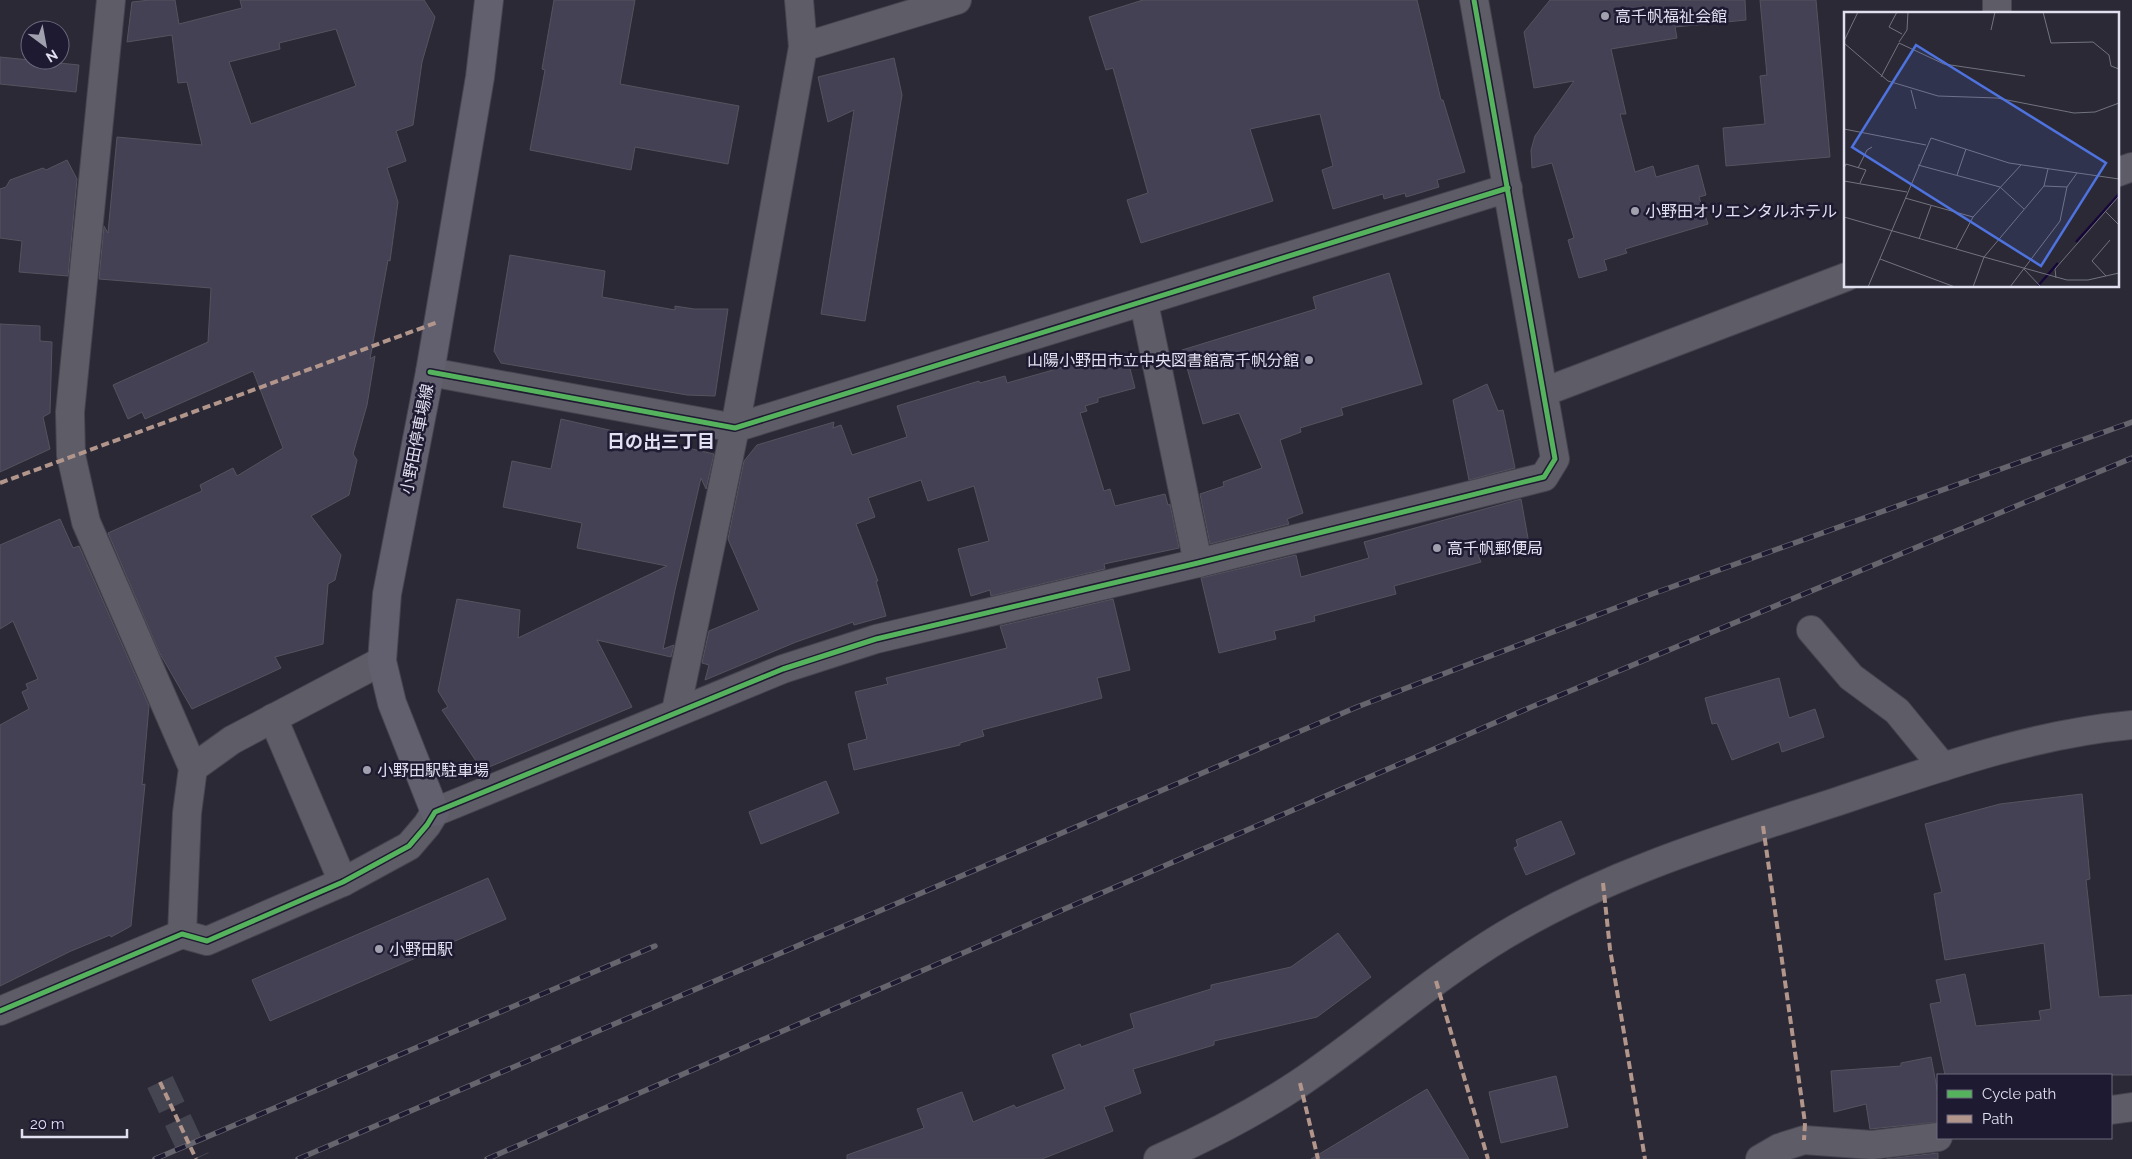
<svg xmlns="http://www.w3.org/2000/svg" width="2132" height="1159" font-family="Raleway,'Noto Sans JP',sans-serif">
<rect width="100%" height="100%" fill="#2a2935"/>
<!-- building -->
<g fill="#454155" stroke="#54535e" fill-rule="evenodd">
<path d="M150 0H175L179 24 242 8 240 0H424L435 17 422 62 413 125 396 131 406 161 387 168 398 202 390 261 388 260 370 359 375 356 367 405 353 454 357 460 349 495 311 516 341 555 335 580 328 584 323 644 275 657 281 668 192 709 159 652 108 533 202 491 200 485 233 468 237 476 283 448 253 371 145 419 142 412 128 419 113 385 208 342 211 288 99 279 104 226 108 233 117 137 202 145 187 82 178 83 172 35 127 42 132 2ZM336 29 356 86 251 124 229 62 280 49 279 43Z"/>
<polygon points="554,0 635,0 620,84 739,106 728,164 635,147 631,170 530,150 545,70 542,69"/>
<polygon points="1143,0 1417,0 1441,100 1443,100 1465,172 1437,180 1439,187 1406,197 1405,193 1384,199 1383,194 1333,209 1322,170 1333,166 1320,114 1250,129 1273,201 1141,243 1127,200 1148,193 1113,68 1106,70 1089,17"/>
<polygon points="1550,0 1745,0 1746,20 1675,27 1677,38 1611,49 1626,114 1620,114 1635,172 1653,166 1656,177 1698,165 1706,195 1699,197 1708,224 1625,249 1627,253 1604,260 1607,270 1579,278 1568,240 1574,238 1552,163 1532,168 1531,150 1535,136 1574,81 1534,88 1524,32"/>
<polygon points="1760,0 1816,0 1830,157 1726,166 1723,128 1765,124 1760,76 1767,75"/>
<polygon points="0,57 79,65 76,92 0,84"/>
<polygon points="894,58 902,95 865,321 821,314 854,110 828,122 818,77"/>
<polygon points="67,160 77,179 68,276 19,272 22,241 0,238 0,189 6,187 10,180 43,168 46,170"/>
<polygon points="510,255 605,271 602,297 675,310 675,306 694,309 728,309 715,396 687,395 501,363 494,351"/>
<polygon points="1389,273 1422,384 1341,408 1343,415 1300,428 1301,432 1280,440 1303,513 1287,519 1289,524 1210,544 1200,494 1224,486 1223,482 1262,468 1239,413 1203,424 1182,350 1316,309 1313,297"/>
<polygon points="0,324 40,326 40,341 52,342 50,413 43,417 50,449 0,472"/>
<polygon points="1117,352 1120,364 1128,361 1135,388 1098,398 1098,402 1085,406 1087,411 1080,413 1104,491 1110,489 1115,506 1165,494 1168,505 1170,504 1179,548 1104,564 1105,569 991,596 990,590 971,596 958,549 989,541 974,486 928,501 921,480 868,498 875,517 856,524 878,581 876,581 886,616 854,625 853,622 796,642 705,680 709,665 702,663 709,631 759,610 728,539 744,461 757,445 834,422 833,428 841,425 852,455 907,437 897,406 979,381 980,383 1005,376 1007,383"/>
<polygon points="1487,384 1498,411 1503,410 1515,468 1469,480 1453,400"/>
<polygon points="561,419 714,454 706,489 701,478 675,590 663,649 674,645 671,657 597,640 632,707 482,770 442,710 448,707 438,691 457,599 520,610 518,638 667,566 577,548 582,523 503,507 512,461 551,469"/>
<polygon points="1521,499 1529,544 1478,555 1481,562 1394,586 1396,594 1314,616 1315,621 1274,631 1276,639 1219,653 1201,578 1296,555 1301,577 1369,558 1364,542"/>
<polygon points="60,519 73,548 79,546 149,706 142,785 145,784 131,926 111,937 110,935 71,951 0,986 0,725 29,709 22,692 28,689 26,684 38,679 13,621 0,629 0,545"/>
<polygon points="1113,599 1130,670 1097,678 1102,698 982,730 984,736 960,743 960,745 854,770 848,744 867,739 855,692 888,684 886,678 1007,648 1000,626"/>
<polygon points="1779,678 1789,718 1815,709 1824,737 1782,752 1779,742 1732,760 1717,723 1712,724 1705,698"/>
<polygon points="826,781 839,813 761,844 749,812"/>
<polygon points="2082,794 2090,879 2086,880 2099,997 2132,995 2132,1075 1945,1075 1930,1004 1941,1002 1936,980 1965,974 1976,1026 2041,1020 2039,1011 2051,1009 2044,943 1945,960 1934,894 1942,892 1925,824 2000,804"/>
<polygon points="1561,821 1575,854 1526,875 1514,848 1518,846 1516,840"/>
<polygon points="488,878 506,919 270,1021 252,980"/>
<polygon points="1338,933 1371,977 1317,1017 1214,1041 1214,1045 1133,1069 1141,1093 1104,1107 1113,1131 1042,1159 847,1159 847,1155 924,1128 917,1109 962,1092 973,1122 1014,1105 1016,1108 1065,1089 1052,1055 1080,1044 1081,1047 1134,1028 1130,1014 1211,989 1211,985 1291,967"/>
<polygon points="1931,1057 1938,1094 1938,1122 1870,1129 1866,1104 1834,1112 1831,1071 1901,1066 1901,1063"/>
<polygon points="1556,1076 1568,1127 1501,1143 1489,1092"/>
<polygon points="1427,1089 1469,1159 1311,1159"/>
<polygon points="1938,1153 1938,1159 1886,1159"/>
</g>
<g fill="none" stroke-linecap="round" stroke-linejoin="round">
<!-- minor-tunnel -->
<polyline stroke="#454451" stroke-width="28" stroke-dasharray="28 14" stroke-linecap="butt" points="160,1082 196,1159"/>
<!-- minor casing -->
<g stroke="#45444f" stroke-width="30">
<g id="minor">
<polyline points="111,0 70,412 71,455 86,522 193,768 187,813 182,934"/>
<polyline points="1997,0 1997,14"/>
<polyline points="803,47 957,0"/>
<polyline points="2118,172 2132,167"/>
<polyline points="1144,303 1198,563"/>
<polyline points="430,372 735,428 1508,188"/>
<polyline points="1544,392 1846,277"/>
<polyline points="1811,630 1851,677 1897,711 1943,767"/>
<polyline points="676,711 735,428 803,47 799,0"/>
<polyline points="273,718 343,882"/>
<polyline points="193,768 232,740 382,661"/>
<polyline points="0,1011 182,934 207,941 343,882 409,846 427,825 435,812 783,669 876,639 1198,563 1544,477 1555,459 1474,0"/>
<polyline points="2111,1110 2132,1107"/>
<path d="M1158 1159C1208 1137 1256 1112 1301 1082 1370 1035 1432 979 1503 936 1610 872 1722 839 1839 801 1935 769 2031 734 2132 725"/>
<polyline points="1760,1159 1779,1148 1804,1140 1872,1145 1938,1137"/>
</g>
</g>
<!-- major casing -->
<g stroke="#45444f" stroke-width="30">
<polyline id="major" points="435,812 392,703 382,661 387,594 430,372 480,77 489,0"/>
</g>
<!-- minor -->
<use href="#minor" stroke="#5e5d67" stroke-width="28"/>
<!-- major -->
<use href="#major" stroke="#62606e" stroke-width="28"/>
<!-- rail casing -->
<g stroke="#66646d" stroke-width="5.5">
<g id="rail">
<polyline points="155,1159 655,946"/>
<polyline points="298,1159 1357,707 1652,594 2132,422"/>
<polyline points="487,1159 1529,708 2132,458"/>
</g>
</g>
<!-- rail -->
<use href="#rail" stroke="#1e1a31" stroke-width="4" stroke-dasharray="11" stroke-linecap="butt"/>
<!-- quiet -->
<g stroke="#b2968c" stroke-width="4" stroke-dasharray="8 4" stroke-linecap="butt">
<polyline points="0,483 438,322"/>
<polyline points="1763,826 1805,1123 1804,1140"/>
<polyline points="1603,883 1610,949 1645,1159"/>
<polyline points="1436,981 1488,1159"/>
<polyline points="160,1082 196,1159"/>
<polyline points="1300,1083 1318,1159"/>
</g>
<!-- cycleway casing -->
<g stroke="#1e1a31" stroke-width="8">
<g id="cycleway">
<polyline points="430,372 735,428 1508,188"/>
<polyline points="0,1011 182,934 207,941 343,882 409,846 427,825 435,812 783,669 876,639 1198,563 1544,477 1555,459 1474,0"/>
</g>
</g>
<!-- cycleway -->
<use href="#cycleway" stroke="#56b35d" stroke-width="5"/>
</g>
<!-- markers -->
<g fill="#a1a0af" stroke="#1e1a31" stroke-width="2">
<circle cx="1605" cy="16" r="5"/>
<circle cx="1635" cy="211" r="5"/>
<circle cx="1309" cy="360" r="5"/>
<circle cx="1437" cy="548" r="5"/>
<circle cx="367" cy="770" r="5"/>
<circle cx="379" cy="949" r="5"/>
</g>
<g text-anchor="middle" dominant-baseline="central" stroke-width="5" stroke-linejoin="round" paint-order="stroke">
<!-- poi labels -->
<g font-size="16" fill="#e1e0f0" stroke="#1e1a31" text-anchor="start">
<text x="1615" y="16">高千帆福祉会館</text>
<text x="1645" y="211">小野田オリエンタルホテル</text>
<text x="1299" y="360" text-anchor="end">山陽小野田市立中央図書館高千帆分館</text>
<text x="1447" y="548">高千帆郵便局</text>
<text x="377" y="770">小野田駅駐車場</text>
<text x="389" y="949">小野田駅</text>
</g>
<!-- street labels -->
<g font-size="16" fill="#e1e0f0" stroke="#1e1a31">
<text transform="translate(417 439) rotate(-79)">小野田停車場線</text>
</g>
<!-- neighbourhood labels -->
<g font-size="18" font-weight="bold" fill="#e1e0f0" stroke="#1e1a31">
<text x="661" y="441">日の出三丁目</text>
</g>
</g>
<!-- overview -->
<g transform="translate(1844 12)">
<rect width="275" height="275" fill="#2a2935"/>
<path fill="none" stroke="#170639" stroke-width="2.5" d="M232 230 275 182M193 275 214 251"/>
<path fill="none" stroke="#737280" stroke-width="1" d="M53 0 45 15 58 22M199 0 207 31 249 30 265 43 267 54 275 57M147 18 151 0M0 29 14 0M55 30 63 18 64 0M0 31 44 69 94 84 153 86 230 101 251 100 275 91M37 65 55 31 100 52 181 64M67 78 72 97M0 117 82 133M74 153 156 175 180 197M0 156 2 152 22 158 16 171M14 156 23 138 28 135M113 163 122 137M0 169 63 180M200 174 223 175M61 186 129 205M261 199 275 213M0 205 140 245M75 227 87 194M112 237 129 205 177 153M140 245 223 268H244L275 261M36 247 111 275M180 257 197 275M262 264 248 249 266 228M212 266 211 257 275 184M24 275 87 126 165 151 275 167M129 275 140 245 200 174 204 157M166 275 216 209 223 175 233 161"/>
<path fill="#4e72de" fill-opacity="0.15" stroke="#4e72de" stroke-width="2.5" d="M72 33 262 151 197 254 8 135Z"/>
<rect width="275" height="275" fill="none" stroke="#e1e0f0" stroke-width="2.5"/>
</g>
<!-- legend -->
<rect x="1937" y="1074" width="175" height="65" fill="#1e1a31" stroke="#6c697d"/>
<rect x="1947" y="1090" width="25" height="8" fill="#56b35d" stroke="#6c697d"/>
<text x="1982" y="1099" font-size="15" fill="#e1e0f0">Cycle path</text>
<rect x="1947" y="1115" width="25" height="8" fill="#b2968c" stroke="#6c697d"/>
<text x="1982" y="1124" font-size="15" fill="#e1e0f0">Path</text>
<!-- north arrow -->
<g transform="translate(45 45) rotate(148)"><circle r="24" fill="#1e1a31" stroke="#6c697d"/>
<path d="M0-4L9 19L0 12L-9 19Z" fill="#a1a0af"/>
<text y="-8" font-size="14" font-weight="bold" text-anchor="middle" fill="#e1e0f0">N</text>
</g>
<!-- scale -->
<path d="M22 1129v8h105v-8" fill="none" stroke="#e1e0f0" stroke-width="2.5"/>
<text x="30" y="1129" font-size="15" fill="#e1e0f0" stroke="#1e1a31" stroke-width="4" paint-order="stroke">20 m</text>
</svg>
